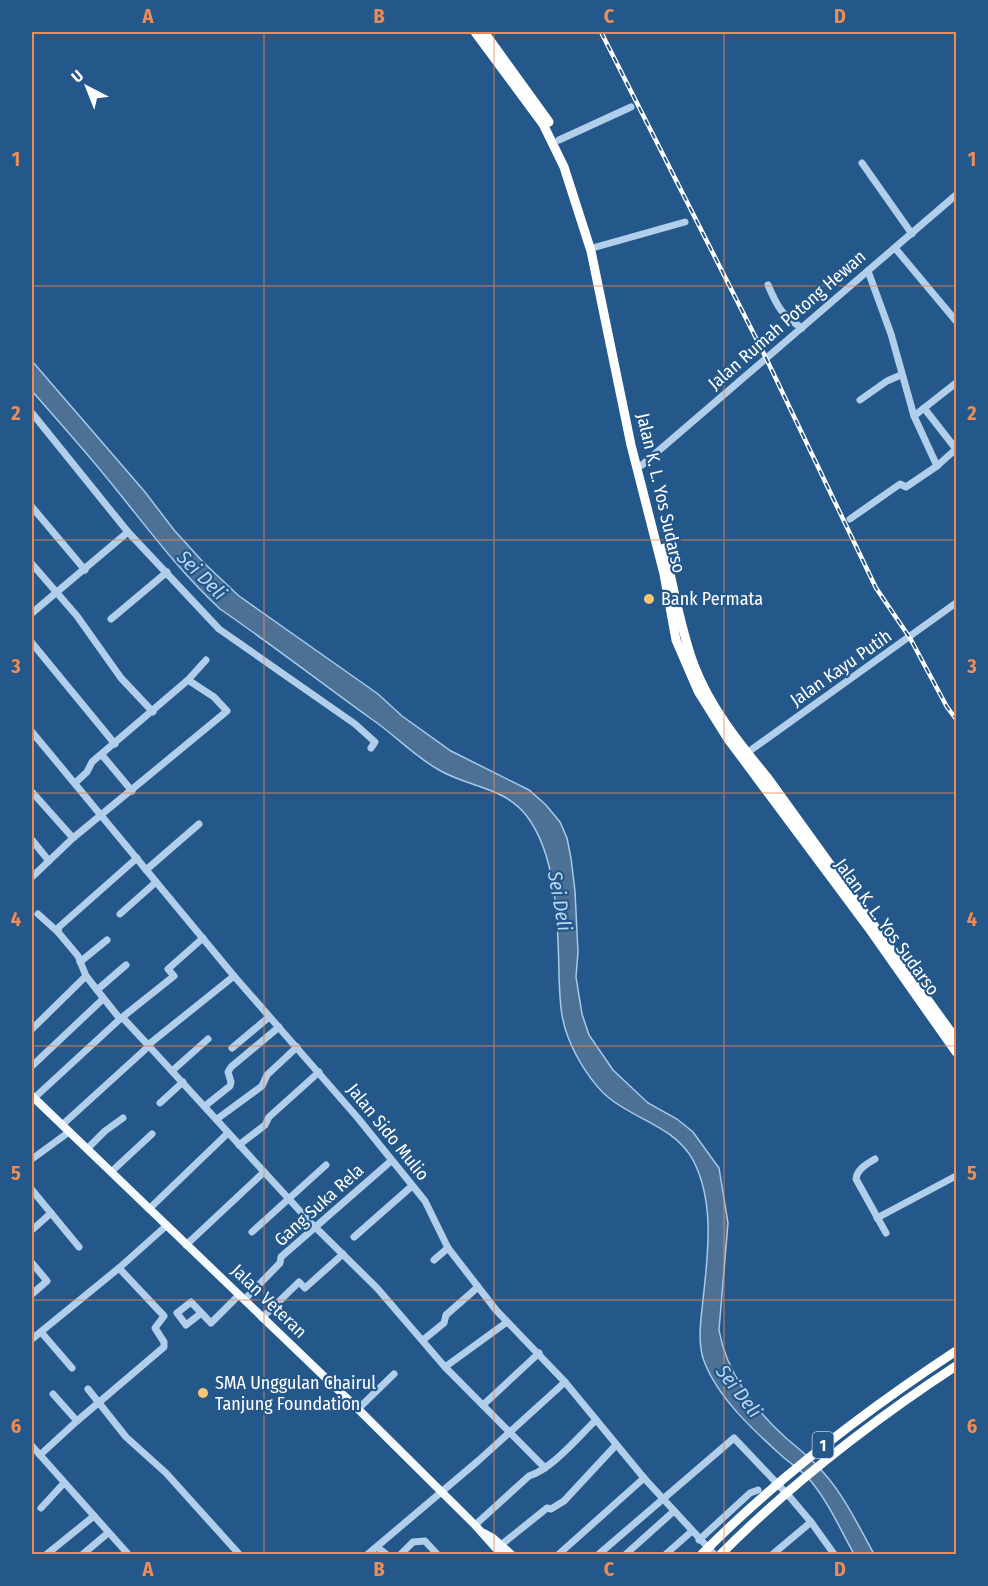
<svg xmlns="http://www.w3.org/2000/svg" width="988" height="1586" font-family="'Fira Sans Condensed',sans-serif">
<rect width="100%" height="100%" fill="#24578a"/>
<!-- water -->
<path fill="#4d7195" stroke="#a5caeb" stroke-width="1.5" d="M32 361 145 492 174 530 204 563 239 596 378 694 402 716 451 751 529 790 546 805 560 822 567 838 571 858 575 891 578 952 576 977 582 1014 589 1035 613 1070 648 1103 677 1119 693 1132 719 1168 728 1223 719 1330C726 1372 755 1410 786 1438 799 1449 812 1459 823 1472 844 1495 859 1527 874 1554H854C840 1529 829 1503 810 1480 802 1471 791 1464 782 1456 753 1430 718 1398 704 1361 697 1342 701 1319 703 1300 708 1254 715 1202 693 1160 675 1127 636 1120 609 1098 592 1084 576 1058 568 1037 560 1017 560 998 559 976 558 927 558 856 526 815 504 787 468 787 439 770 414 756 394 734 370 718 320 682 271 644 220 609 180 572 149 530 115 488 89 455 60 423 32 391Z"/>
<g fill="none" stroke-linecap="round" stroke-linejoin="round">
<!-- minor -->
<g stroke="#b1ceea" stroke-width="7">
<polyline points="559,140 631,107"/>
<polyline points="862,163 912,234"/>
<polyline points="596,247 685,222"/>
<polyline points="895,248 956,321"/>
<polyline points="868,271 891,334 914,416 937,466"/>
<path d="M768 285C777 306 782 316 802 328"/>
<polyline points="860,400 887,381 901,375"/>
<polyline points="924,408 956,449"/>
<polyline points="32,413 128,532"/>
<polyline points="914,416 956,383"/>
<polyline points="637,467 642,465 956,195"/>
<polyline points="32,507 85,570"/>
<polyline points="850,519 900,484 906,487 937,466 956,449"/>
<polyline points="32,564 77,616 121,678 153,712"/>
<polyline points="32,613 128,532 219,629 355,724 375,742 371,748"/>
<polyline points="111,619 167,572"/>
<polyline points="32,643 115,744"/>
<polyline points="188,680 206,660"/>
<polyline points="32,732 234,976 357,1117 425,1201 448,1248 496,1310 565,1382 644,1478 714,1554"/>
<polyline points="102,755 132,791"/>
<polyline points="744,755 956,603"/>
<polyline points="32,792 73,838"/>
<polyline points="32,840 49,861"/>
<polyline points="146,870 199,824"/>
<polyline points="32,877 73,838 227,711 214,697 188,680 92,762 87,772 75,783"/>
<polyline points="38,914 58,932"/>
<polyline points="120,914 156,882"/>
<polyline points="80,962 107,940"/>
<polyline points="97,990 126,965"/>
<polyline points="123,1018 149,1046"/>
<polyline points="120,1019 86,976 78,956 58,932 59,927 137,858"/>
<polyline points="32,1029 86,976"/>
<polyline points="148,1045 310,1222 377,1288 445,1367 545,1468"/>
<polyline points="232,1048 269,1017"/>
<polyline points="32,1066 103,999"/>
<polyline points="172,1071 208,1039"/>
<polyline points="32,1100 120,1019 174,976 168,969 203,938"/>
<polyline points="160,1103 183,1082"/>
<polyline points="205,1106 230,1086 231,1082 228,1072 231,1067 279,1027"/>
<polyline points="217,1119 262,1086 267,1075 297,1047"/>
<polyline points="62,1125 149,1046 148,1045 234,976"/>
<polyline points="239,1145 265,1125 269,1117 319,1072"/>
<polyline points="87,1149 105,1131 123,1118"/>
<polyline points="32,1159 69,1132"/>
<path d="M875 1159C867 1164 857 1169 856 1179L886 1233"/>
<polyline points="111,1172 152,1134"/>
<polyline points="32,1190 79,1247"/>
<polyline points="149,1209 228,1133"/>
<polyline points="877,1218 956,1176"/>
<polyline points="32,1230 51,1213"/>
<polyline points="252,1232 326,1165"/>
<polyline points="354,1237 412,1186"/>
<polyline points="186,1245 264,1172"/>
<polyline points="434,1260 448,1248"/>
<polyline points="32,1263 47,1281 32,1294"/>
<polyline points="244,1300 280,1263 281,1257 391,1161"/>
<polyline points="200,1314 186,1325 177,1313 191,1302 211,1323 239,1295"/>
<polyline points="262,1318 299,1282 305,1288 343,1254"/>
<polyline points="41,1332 72,1368"/>
<polyline points="32,1339 119,1268 166,1226"/>
<polyline points="423,1340 444,1323 446,1315 478,1287"/>
<polyline points="445,1367 507,1322"/>
<polyline points="88,1389 126,1437 166,1473 239,1554"/>
<polyline points="53,1394 77,1421"/>
<polyline points="483,1405 539,1353"/>
<polyline points="358,1409 394,1374"/>
<polyline points="32,1446 128,1554"/>
<polyline points="40,1455 77,1421 164,1347 164,1342 155,1328 164,1316 119,1268"/>
<polyline points="41,1508 64,1483"/>
<path d="M475 1525 529 1476C552 1469 578 1437 596 1420"/>
<polyline points="699,1540 750,1493 758,1490"/>
<polyline points="501,1545 547,1508 551,1509 564,1501 616,1445"/>
<polyline points="377,1547 386,1554"/>
<polyline points="47,1554 94,1516"/>
<polyline points="83,1554 108,1533"/>
<polyline points="368,1554 478,1461 565,1382"/>
<polyline points="401,1554 413,1542 425,1541 437,1554"/>
<polyline points="559,1554 644,1478"/>
<polyline points="599,1554 734,1438 789,1496 811,1522 834,1554"/>
<polyline points="626,1554 674,1511"/>
<polyline points="666,1554 692,1531"/>
<polyline points="773,1554 811,1522"/>
</g>
<!-- major -->
<g stroke="#f4f9fe" stroke-width="8">
<polyline points="32,1096 358,1409 475,1525 501,1554"/>
<polyline points="484,1533 493,1538 511,1554"/>
</g>
<!-- highway -->
<g stroke="#fff" stroke-width="9">
<polyline points="475,32 543,124 564,167 591,251 631,445 664,574 676,640 698,691 728,739 868,927 956,1052"/>
<polyline points="484,32 549,122"/>
<path d="M664 548C674 587 680 628 694 665 710 707 739 743 767 777L956 1039"/>
</g>
<!-- rail casing -->
<g stroke="#fff" stroke-width="4.5">
<polyline id="rail" points="601,32 766,358 876,588 910,638 947,707 956,719"/>
</g>
<!-- rail -->
<use href="#rail" stroke="#24578a" stroke-width="2" stroke-dasharray="7" stroke-linecap="butt"/>
<!-- highway-bridge -->
<g stroke="#fff" stroke-width="9">
<path d="M702 1554C779 1476 865 1411 956 1351"/>
<path d="M721 1554C792 1483 872 1421 956 1366"/>
</g>
</g>
<!-- grid -->
<path fill="none" stroke="#ef8b55" stroke-width="1.5" stroke-opacity="0.55" d="M264 32V1554M494 32V1554M724 32V1554M32 286H956M32 540H956M32 793H956M32 1046H956M32 1300H956"/>
<!-- markers -->
<g fill="#f5c774" stroke="#24578a" stroke-width="2">
<circle cx="649" cy="599" r="6"/>
<circle cx="203" cy="1393" r="6"/>
</g>
<g text-anchor="middle" dominant-baseline="central" stroke-width="4.5" stroke-linejoin="round" paint-order="stroke">
<!-- shield labels -->
<rect fill="#24578a" stroke="#bdcddc" stroke-width="1.5" x="812.5" y="1432" width="21" height="26" rx="4.5"/>
<g font-size="16" font-weight="bold" fill="#fff">
<text x="823" y="1445">1</text>
</g>
<!-- street labels -->
<g font-size="18" fill="#fff" stroke="#24578a">
<text transform="translate(787 320) rotate(-41)">Jalan Rumah Potong Hewan</text>
<text transform="translate(661 493) rotate(77)">Jalan K. L. Yos Sudarso</text>
<text transform="translate(841 668) rotate(-35)">Jalan Kayu Putih</text>
<text transform="translate(887 927) rotate(54)">Jalan K. L. Yos Sudarso</text>
<text transform="translate(388 1132) rotate(51)">Jalan Sido Mulio</text>
<text transform="translate(319 1205) rotate(-42)">Gang Suka Rela</text>
<text transform="translate(269 1301) rotate(44)">Jalan Veteran</text>
</g>
<!-- poi labels -->
<g font-size="18" fill="#fff" stroke="#24578a" text-anchor="start">
<text x="661" y="599">Bank Permata</text>
<text x="215" y="1383">SMA Unggulan Chairul<tspan x="215" dy="21">Tanjung Foundation</tspan></text>
</g>
<!-- water labels -->
<g font-size="20" font-style="italic" fill="#bcd8f1" stroke="#24578a">
<text transform="translate(202 575) rotate(45)">Sei Deli</text>
<text transform="translate(560 901) rotate(80)">Sei Deli</text>
<text transform="translate(739 1391) rotate(52)">Sei Deli</text>
</g>
</g>
<!-- border -->
<rect width="988" height="1586" fill="none" stroke="#24578a" stroke-width="66"/>
<!-- north arrow -->
<g transform="translate(87 87) rotate(318)" stroke="#24578a" stroke-width="4.5" paint-order="stroke">
<path d="M0-4.5L10 22L0 15L-10 22Z" fill="#ffffff"/>
<text y="-9" font-size="16" font-weight="bold" text-anchor="middle" fill="#ffffff">U</text>
</g>
<rect x="33" y="33" width="922" height="1520" fill="none" stroke="#ef8b55" stroke-width="2"/>
<g font-size="20" text-anchor="middle" font-weight="bold" fill="#ef8b55">
<text x="148" y="23">A</text>
<text x="379" y="23">B</text>
<text x="609" y="23">C</text>
<text x="840" y="23">D</text>
<text x="16" y="166">1</text>
<text x="972" y="166">1</text>
<text x="16" y="420">2</text>
<text x="972" y="420">2</text>
<text x="16" y="673">3</text>
<text x="972" y="673">3</text>
<text x="16" y="926">4</text>
<text x="972" y="926">4</text>
<text x="16" y="1180">5</text>
<text x="972" y="1180">5</text>
<text x="16" y="1433">6</text>
<text x="972" y="1433">6</text>
<text x="148" y="1576">A</text>
<text x="379" y="1576">B</text>
<text x="609" y="1576">C</text>
<text x="840" y="1576">D</text>
</g>
</svg>
